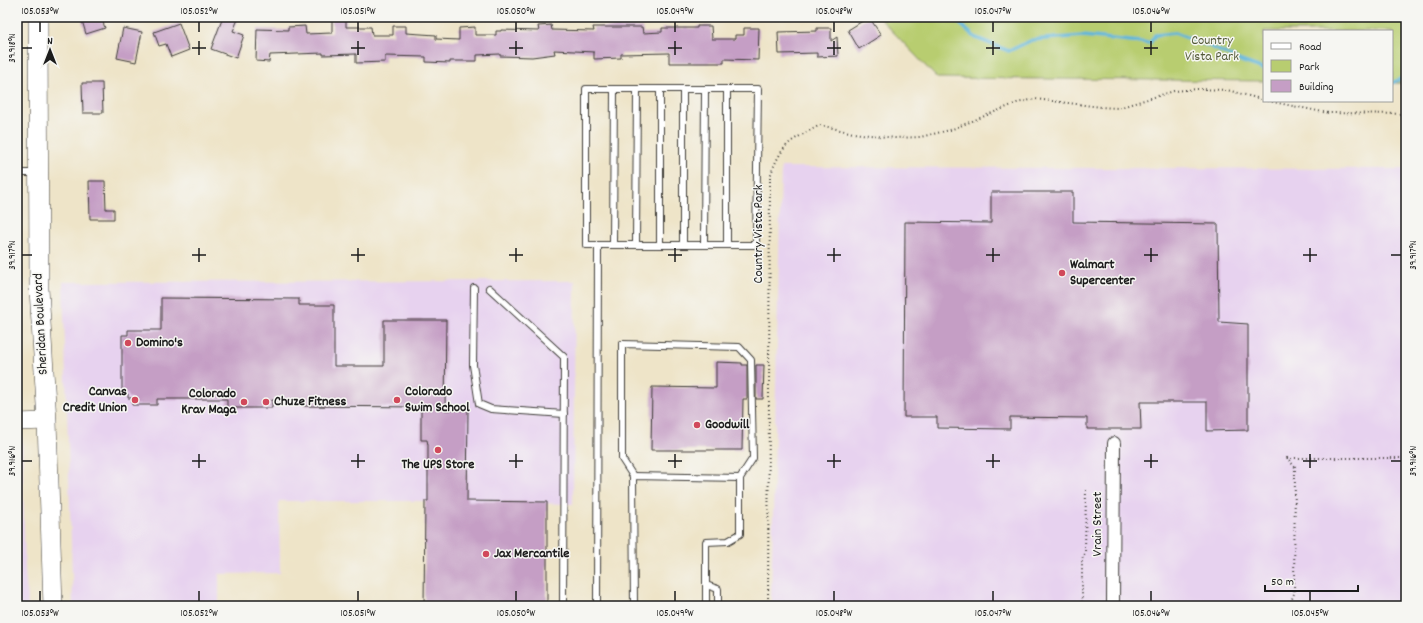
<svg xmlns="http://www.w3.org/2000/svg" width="1423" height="623" font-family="Dekko,sans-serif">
<rect width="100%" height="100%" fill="#f6f6f2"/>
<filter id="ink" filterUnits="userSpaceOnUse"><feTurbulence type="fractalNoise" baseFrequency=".025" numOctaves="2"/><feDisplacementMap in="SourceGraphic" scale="8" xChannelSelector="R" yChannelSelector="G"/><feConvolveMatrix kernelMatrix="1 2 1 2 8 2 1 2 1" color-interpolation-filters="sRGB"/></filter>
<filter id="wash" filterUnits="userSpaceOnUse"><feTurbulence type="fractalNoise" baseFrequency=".012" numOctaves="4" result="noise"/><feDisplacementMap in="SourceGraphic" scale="16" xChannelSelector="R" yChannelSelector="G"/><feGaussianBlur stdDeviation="0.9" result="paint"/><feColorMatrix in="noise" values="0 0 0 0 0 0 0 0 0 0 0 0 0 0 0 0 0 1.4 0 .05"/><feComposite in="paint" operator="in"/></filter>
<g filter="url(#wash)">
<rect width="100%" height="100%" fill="#eee4c8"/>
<!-- built -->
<g fill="#e7d2ef">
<polygon points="781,167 1406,169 1406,606 771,606"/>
<polygon points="17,219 25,570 28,606 17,606"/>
<polygon points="575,281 573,504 425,501 279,501 280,573 219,574 219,606 73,606 63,282"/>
</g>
<!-- green -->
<polygon fill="#b8cd70" stroke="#6a7446" points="879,17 1406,17 1406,83 1392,83 1392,31 1264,31 1264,81 937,78"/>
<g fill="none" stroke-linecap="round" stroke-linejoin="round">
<!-- stream -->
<g stroke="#5fb6dc" stroke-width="3.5">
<polyline points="952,17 976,38 1009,51 1032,40 1083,36 1150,43 1155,35 1175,33 1209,46 1241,61 1264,69"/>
<polyline points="1392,83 1406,76"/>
</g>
</g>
<g id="blocks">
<!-- building -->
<g fill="#c59ec5">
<polygon points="81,17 101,17 105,28 86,34"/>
<polygon points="223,17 239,17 233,31 244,35 236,58 211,49"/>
<polygon points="332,17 346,17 346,27 371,27 372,35 393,35 393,26 406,26 406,33 436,35 436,39 459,40 459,28 475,27 475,35 496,35 496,31 501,31 501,30 539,31 538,26 551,25 552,30 594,31 593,27 642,27 643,33 662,32 662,28 697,28 697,26 711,26 712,39 735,39 735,35 744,35 744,28 759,28 758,60 724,59 724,63 669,63 669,53 621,54 621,58 594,59 594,52 554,50 555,54 532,57 500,56 500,54 477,55 477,61 450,61 450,63 426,62 426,57 385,56 385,62 356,63 356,54 323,55 323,53 270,55 269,62 256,61 257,29 288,30 288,27 305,26 306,34 332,33"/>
<polygon points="869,17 881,35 859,49 848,30"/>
<polygon points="179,23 189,50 171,57 166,44 159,46 154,32"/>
<polygon points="123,28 142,32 136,62 117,58"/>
<polygon points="817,28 831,28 831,41 837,37 838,56 817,57 817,53 779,54 778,32 817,31"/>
<polygon points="82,83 102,83 103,113 83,113"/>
<polygon points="89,181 105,181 106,209 114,209 114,219 90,219"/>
<polygon points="991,192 1073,192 1073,222 1218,224 1219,322 1248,324 1248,430 1207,431 1207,402 1140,402 1141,429 1087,429 1087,418 1010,417 1010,429 937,428 937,417 904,417 905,222 991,223"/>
<polygon points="161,298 299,299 299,305 334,305 334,366 384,366 384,320 446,320 445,410 468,410 467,501 547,502 547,606 424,606 425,501 428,501 428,445 427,440 421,440 421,407 304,406 304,400 272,400 272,408 227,408 227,399 157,399 157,405 132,405 132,398 128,398 128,394 122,394 122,335 128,335 128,330 161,330"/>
<polygon points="716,362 742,363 742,365 747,365 747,399 743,399 742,450 651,450 652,387 716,388"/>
<polygon points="756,365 764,365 763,399 756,399"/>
</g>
</g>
</g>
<g filter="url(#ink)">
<use href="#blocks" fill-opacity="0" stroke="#3c3a36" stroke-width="1"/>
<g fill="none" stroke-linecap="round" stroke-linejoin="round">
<!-- lane casing -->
<g stroke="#3c3a36" stroke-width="8">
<g id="lane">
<polygon points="586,89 758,89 756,245 586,245"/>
<polyline points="683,89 683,245"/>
<polyline points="17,173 37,173"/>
<polyline points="613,245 614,89"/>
<polyline points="636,245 637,89"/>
<polyline points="660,245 660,89"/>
<polyline points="704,245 705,89"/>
<polyline points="727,245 727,89"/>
<polyline points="474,288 473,365 479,404 491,409 564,414"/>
<polyline points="489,288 564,357 563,606"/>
<polyline points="633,476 622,459 622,344 739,347 751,360 753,458 740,478"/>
<polyline points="706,585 718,589 718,606"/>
<polyline points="597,606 598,245"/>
<polyline points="634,606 633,476 740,478 740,534 728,541 706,542 706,606"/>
</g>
</g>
<!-- street casing -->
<g stroke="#3c3a36" stroke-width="14">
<polyline id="street" points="1113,606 1114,443"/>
</g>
<!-- secondary casing -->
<g stroke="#3c3a36" stroke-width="18">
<polyline id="secondary" points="17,422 47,421"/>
</g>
<!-- primary casing -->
<g stroke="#3c3a36" stroke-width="20">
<polyline id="primary" points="38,17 39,289 47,421 53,606"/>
</g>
<!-- path -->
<g stroke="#3c3a36" stroke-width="2" stroke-dasharray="1 3" stroke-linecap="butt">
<polyline points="1268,101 1328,113 1406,114"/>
<path d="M768 606 770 177C774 164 782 146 795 139 803 134 811 130 820 125L853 133 895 138 920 137 950 130 1017 103 1035 99 1101 107 1118 108 1174 91 1198 89 1227 90 1264 100"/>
<polyline points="1083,606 1082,604 1082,559 1085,554 1086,487"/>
<polyline points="1289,606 1294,594 1295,467 1287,458 1406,458"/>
</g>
<!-- lane -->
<use href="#lane" stroke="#fff" stroke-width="6"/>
<!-- street -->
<use href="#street" stroke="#fff" stroke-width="12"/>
<!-- secondary -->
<use href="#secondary" stroke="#fff" stroke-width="17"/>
<!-- primary -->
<use href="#primary" stroke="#fff" stroke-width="19"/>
</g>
</g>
<!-- ticks -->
<path fill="none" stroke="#1c1c1c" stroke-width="1.5" d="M40 22V32M199 22V32M358 22V32M516 22V32M675 22V32M834 22V32M993 22V32M1151 22V32M199 41V55M358 41V55M516 41V55M675 41V55M834 41V55M993 41V55M1151 41V55M22 48H32M192 48H206M351 48H365M509 48H523M668 48H682M827 48H841M986 48H1000M1144 48H1158M199 248V262M358 248V262M516 248V262M675 248V262M834 248V262M993 248V262M1151 248V262M1310 248V262M22 255H32M192 255H206M351 255H365M509 255H523M668 255H682M827 255H841M986 255H1000M1144 255H1158M1303 255H1317M1391 255H1401M199 454V468M358 454V468M516 454V468M675 454V468M834 454V468M993 454V468M1151 454V468M1310 454V468M22 461H32M192 461H206M351 461H365M509 461H523M668 461H682M827 461H841M986 461H1000M1144 461H1158M1303 461H1317M1391 461H1401M40 591V601M199 591V601M358 591V601M516 591V601M675 591V601M834 591V601M993 591V601M1151 591V601M1310 591V601"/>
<!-- markers -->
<g fill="#d1495b" stroke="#f6f6f2" stroke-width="1.5">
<circle cx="1062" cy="273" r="4"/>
<circle cx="128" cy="343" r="4"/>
<circle cx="135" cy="400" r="4"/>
<circle cx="397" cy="400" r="4"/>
<circle cx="244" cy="402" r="4"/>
<circle cx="266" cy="402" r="4"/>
<circle cx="697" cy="425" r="4"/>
<circle cx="438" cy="450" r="4"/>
<circle cx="486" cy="554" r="4"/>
</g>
<g text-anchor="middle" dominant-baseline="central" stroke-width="3" stroke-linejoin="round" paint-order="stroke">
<!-- park labels -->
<g font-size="14" fill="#535a39" stroke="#f6f6f2">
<text x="1212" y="41">Country<tspan x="1212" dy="16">Vista Park</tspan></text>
</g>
<!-- street labels -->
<g font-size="14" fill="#1c1c1c" stroke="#f6f6f2">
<text transform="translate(759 234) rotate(-90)">Country Vista Park</text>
<text transform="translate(41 324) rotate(-93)">Sheridan Boulevard</text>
<text transform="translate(1098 524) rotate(-90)">Vrain Street</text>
</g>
<!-- poi labels -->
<g font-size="14" font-weight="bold" fill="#1c1c1c" stroke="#f6f6f2" text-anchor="start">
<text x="1070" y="265">Walmart<tspan x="1070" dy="16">Supercenter</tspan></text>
<text x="136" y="343">Domino's</text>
<text x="127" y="392" text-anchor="end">Canvas<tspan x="127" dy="16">Credit Union</tspan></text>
<text x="405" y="392">Colorado<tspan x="405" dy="16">Swim School</tspan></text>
<text x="236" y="394" text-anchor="end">Colorado<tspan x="236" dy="16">Krav Maga</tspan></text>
<text x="274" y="402">Chuze Fitness</text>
<text x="705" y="425">Goodwill</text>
<text x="438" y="465" text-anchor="middle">The UPS Store</text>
<text x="494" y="554">Jax Mercantile</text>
</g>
</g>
<!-- margin -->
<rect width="1423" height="623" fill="none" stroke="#f6f6f2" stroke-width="44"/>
<!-- legend -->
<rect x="1263" y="30" width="130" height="72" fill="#f6f6f2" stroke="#9f9f9c"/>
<rect x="1271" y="43" width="20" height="6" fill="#ffffff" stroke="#9f9f9c"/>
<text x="1299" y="50" font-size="12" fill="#1c1c1c">Road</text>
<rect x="1271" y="60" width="20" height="12" fill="#b8cd70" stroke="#9f9f9c"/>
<text x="1299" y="70" font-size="12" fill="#1c1c1c">Park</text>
<rect x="1271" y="80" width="20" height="12" fill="#c59ec5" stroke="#9f9f9c"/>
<text x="1299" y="90" font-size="12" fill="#1c1c1c">Building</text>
<!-- north arrow -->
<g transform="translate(50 50)" stroke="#f6f6f2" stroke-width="3" paint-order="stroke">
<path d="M0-3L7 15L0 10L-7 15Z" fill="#1c1c1c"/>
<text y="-6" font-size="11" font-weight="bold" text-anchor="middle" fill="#1c1c1c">N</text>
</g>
<!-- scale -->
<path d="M1265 585v6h93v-6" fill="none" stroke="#1c1c1c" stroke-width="2"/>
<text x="1271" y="585" font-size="12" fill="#1c1c1c" stroke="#f6f6f2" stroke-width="3" paint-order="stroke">50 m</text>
<rect x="22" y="22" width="1379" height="579" fill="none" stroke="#1c1c1c" stroke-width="1.5"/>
<g font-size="10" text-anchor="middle" fill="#1c1c1c">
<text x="40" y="14">105.053°W</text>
<text x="199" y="14">105.052°W</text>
<text x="358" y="14">105.051°W</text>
<text x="516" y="14">105.050°W</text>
<text x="675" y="14">105.049°W</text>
<text x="834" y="14">105.048°W</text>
<text x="993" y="14">105.047°W</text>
<text x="1151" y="14">105.046°W</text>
<text transform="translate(11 48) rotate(-90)" y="4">39.918°N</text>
<text transform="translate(11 255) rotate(-90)" y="4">39.917°N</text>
<text transform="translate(1412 255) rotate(-90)" y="4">39.917°N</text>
<text transform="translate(11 461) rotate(-90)" y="4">39.916°N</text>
<text transform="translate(1412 461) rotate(-90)" y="4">39.916°N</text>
<text x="40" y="616">105.053°W</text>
<text x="199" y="616">105.052°W</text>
<text x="358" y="616">105.051°W</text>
<text x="516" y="616">105.050°W</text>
<text x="675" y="616">105.049°W</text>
<text x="834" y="616">105.048°W</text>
<text x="993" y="616">105.047°W</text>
<text x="1151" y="616">105.046°W</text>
<text x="1310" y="616">105.045°W</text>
</g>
</svg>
